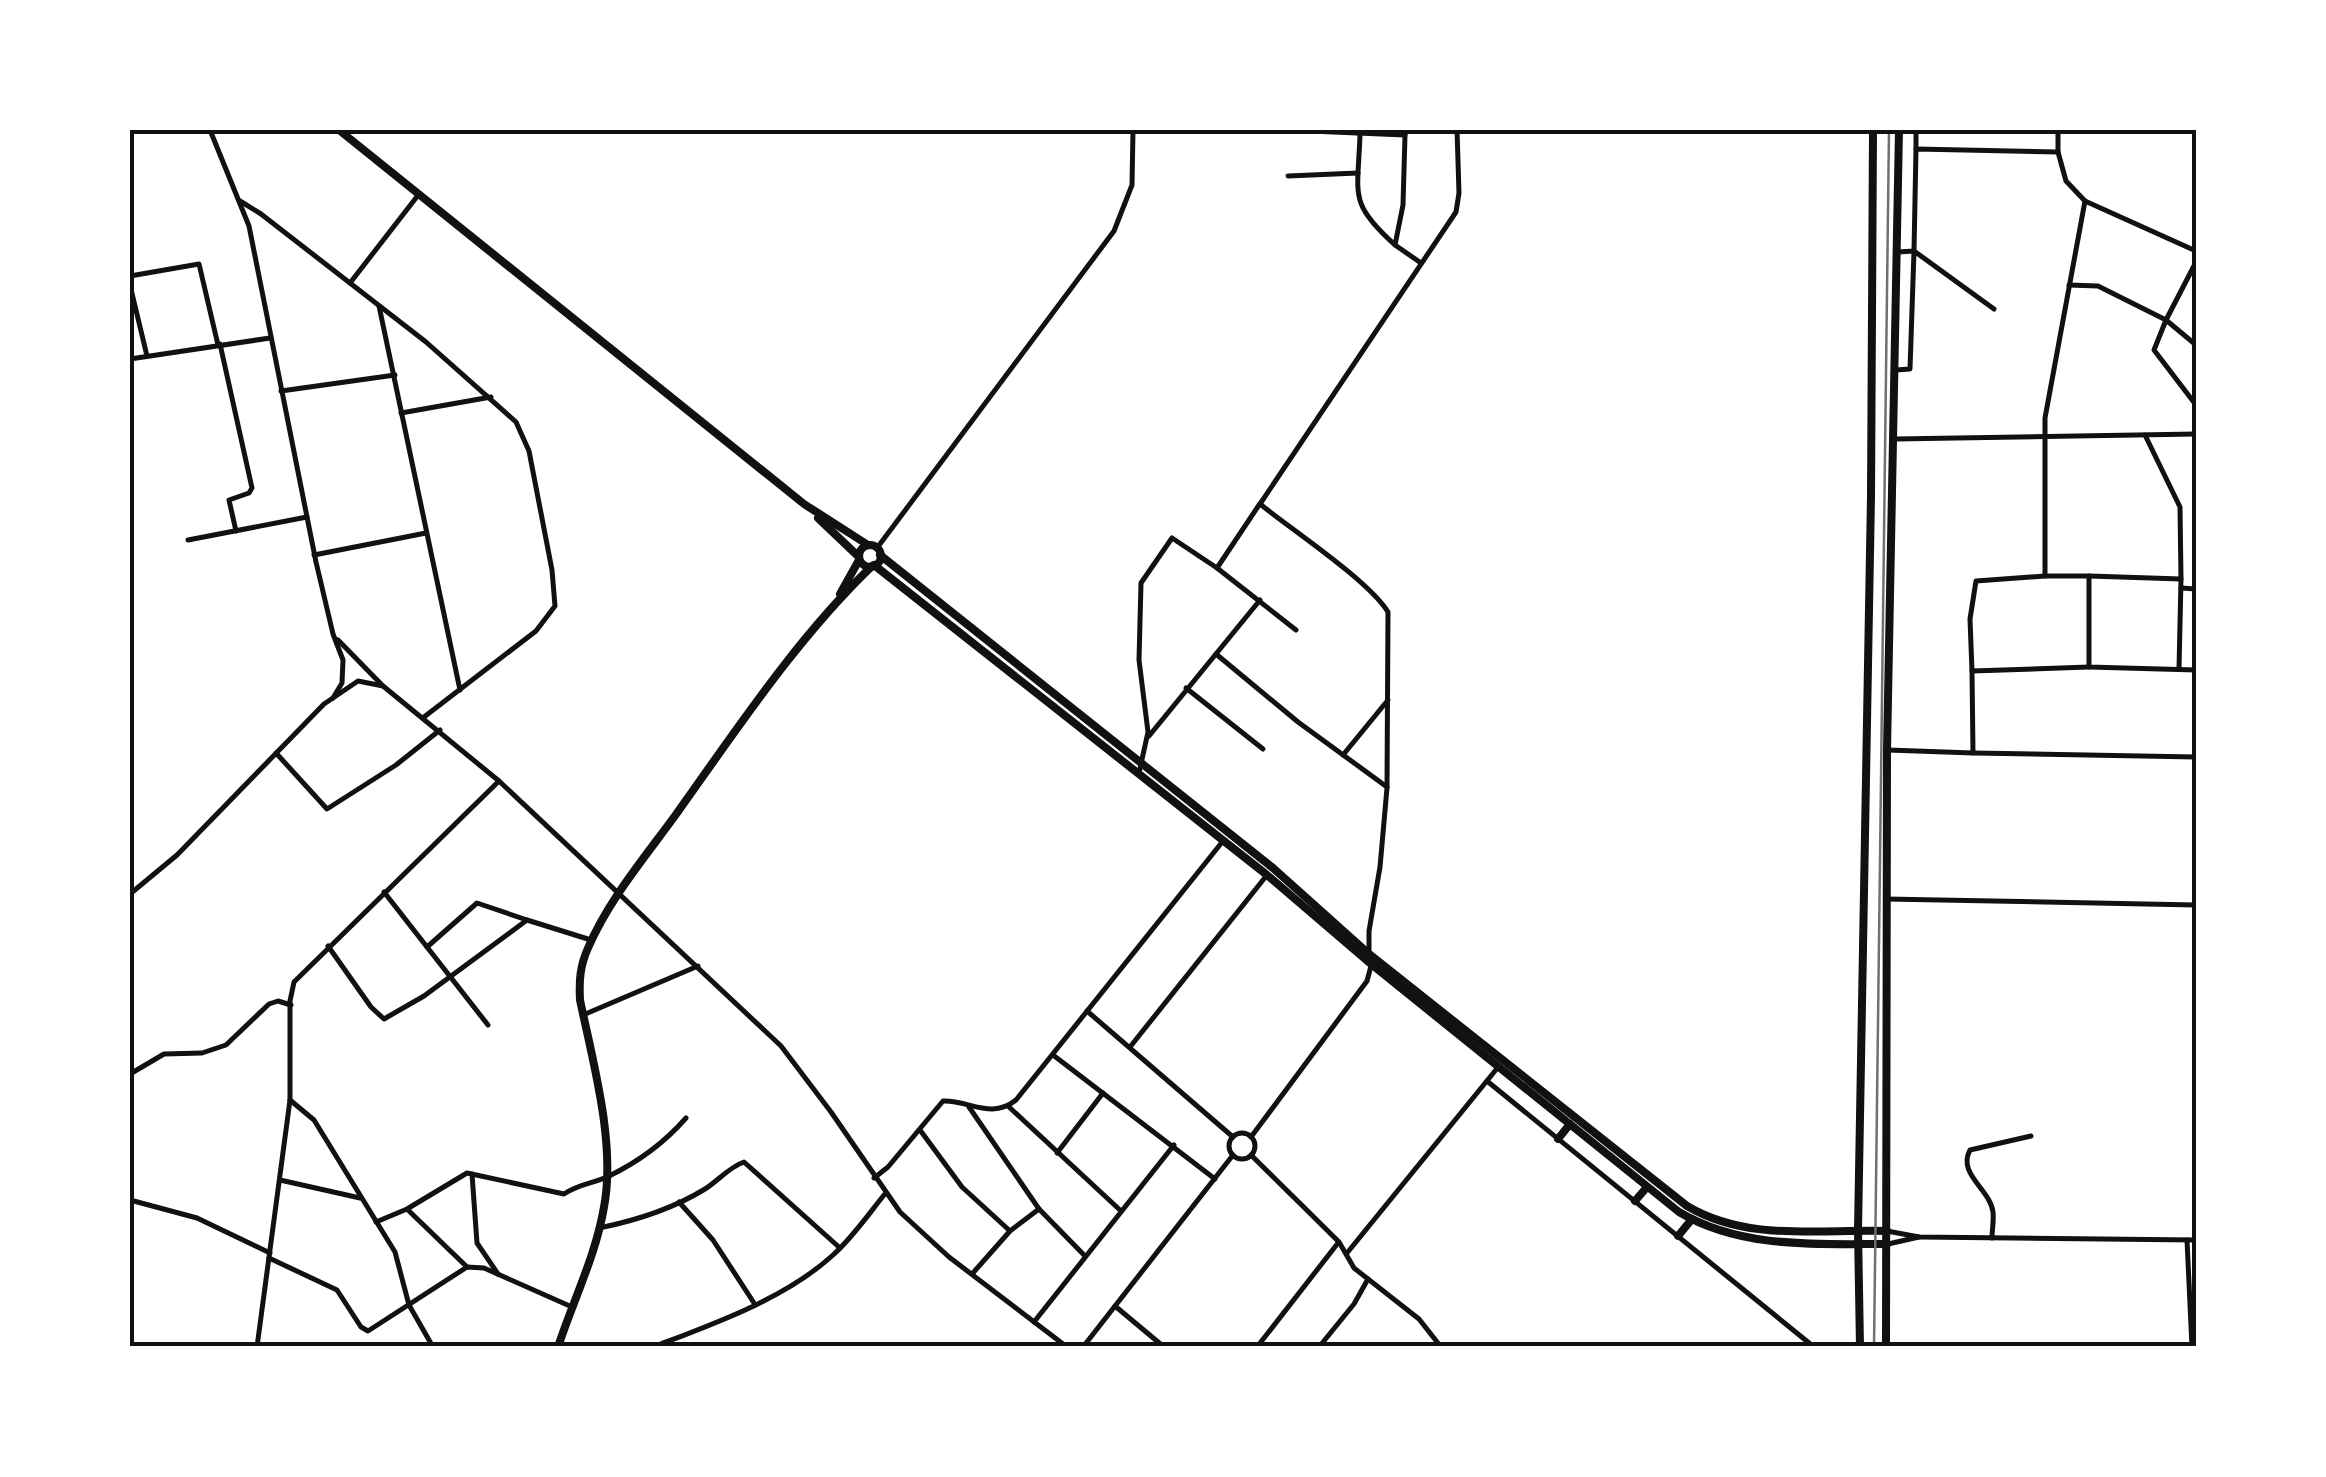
<svg xmlns="http://www.w3.org/2000/svg" width="2326" height="1477" font-family="'Varela Round',sans-serif">
<rect width="100%" height="100%" fill="#fff"/>
<g fill="none" stroke-linecap="round" stroke-linejoin="round">
<!-- minor -->
<g stroke="#111" stroke-width="5">
<polyline points="210,130 249,226 316,562 333,634 343,660 342,683 333,698"/>
<polyline points="1285,130 1405,135 1405,130"/>
<path d="M1360 135C1358 195 1348 203 1395 245"/>
<polyline points="1405,135 1403,205 1395,245 1421,263"/>
<polyline points="1916,149 1916,130"/>
<polyline points="2058,152 2058,130"/>
<polyline points="1288,176 1358,173"/>
<polyline points="240,201 261,214 426,342 516,422 529,451 552,570 555,606 536,631 424,717"/>
<polyline points="2085,201 2045,418 2045,576 2089,576 2089,667 2196,670"/>
<polyline points="1898,252 1914,251 1916,149 2058,152 2066,181 2085,201 2196,251"/>
<polyline points="2196,262 2166,320 2196,345"/>
<polyline points="130,276 199,264 218,345"/>
<polyline points="350,283 419,194"/>
<polyline points="130,285 147,356"/>
<polyline points="2069,285 2098,286 2166,320 2154,350 2196,405"/>
<polyline points="379,306 460,690"/>
<polyline points="220,344 252,488 249,493 229,500 236,531"/>
<polyline points="130,359 270,338"/>
<polyline points="1896,370 1910,369 1914,251 1994,309"/>
<polyline points="281,391 395,375"/>
<polyline points="401,413 491,397"/>
<polyline points="1895,439 2196,434"/>
<polyline points="188,540 307,517"/>
<polyline points="877,548 1114,231 1132,185 1133,130"/>
<polyline points="314,555 426,533"/>
<polyline points="1217,568 1296,630"/>
<polyline points="2045,576 1976,581 1970,619 1972,671 2089,667"/>
<polyline points="2089,576 2181,579 2180,507 2145,435"/>
<polyline points="2181,588 2196,589"/>
<polyline points="338,640 383,686 499,781"/>
<polyline points="1216,654 1298,722 1387,787"/>
<polyline points="2179,669 2181,579"/>
<polyline points="1186,688 1263,749"/>
<polyline points="1149,736 1260,600"/>
<polyline points="1888,750 1973,753 1972,671"/>
<polyline points="276,753 327,809 396,765 440,730"/>
<polyline points="1973,753 2196,757"/>
<polyline points="1343,755 1388,700"/>
<polyline points="1139,773 1148,732 1139,660 1141,583 1172,538 1217,568 1259,505"/>
<polyline points="384,892 488,1025"/>
<polyline points="130,894 177,855 324,704 358,681 383,686"/>
<polyline points="1886,899 2196,905"/>
<polyline points="328,946 371,1007 384,1019 424,996 527,920 591,940"/>
<polyline points="427,947 477,903 527,920"/>
<path d="M1369 955V931L1380 867 1387 788 1388 612C1368 580 1292 530 1260 504L1456 212 1459 193 1457 130"/>
<polyline points="1087,1011 1233,1137"/>
<polyline points="583,1015 698,966"/>
<polyline points="1130,1047 1267,875"/>
<polyline points="1053,1055 1215,1179"/>
<polyline points="130,1074 164,1054 202,1053 226,1045 269,1004 278,1001 291,1005"/>
<polyline points="1487,1081 1814,1347"/>
<polyline points="290,1100 314,1120 395,1252 409,1305 433,1347"/>
<polyline points="1008,1106 1121,1211"/>
<polyline points="969,1107 1039,1209 1010,1231 972,1274"/>
<polyline points="920,1130 962,1187 1010,1231"/>
<circle cx="1242" cy="1146" r="13"/>
<polyline points="1251,1137 1367,981 1371,966"/>
<polyline points="1057,1153 1103,1093"/>
<polyline points="1251,1155 1339,1242 1354,1268 1419,1319 1441,1347"/>
<polyline points="472,1174 477,1243 498,1274"/>
<path d="M874 1178 888 1167 943 1101C969 1100 991 1120 1016 1100L1223 841"/>
<polyline points="280,1180 360,1198"/>
<polyline points="130,1200 197,1218 270,1253"/>
<polyline points="679,1202 713,1240 754,1303"/>
<polyline points="1039,1209 1085,1256"/>
<polyline points="408,1210 467,1267"/>
<path d="M376 1222 407 1209 467 1173 564 1194C581 1183 593 1184 609 1176 638 1162 665 1142 686 1118"/>
<path d="M599 1228C634 1221 674 1208 705 1189 718 1181 729 1167 744 1162L840 1248"/>
<polyline points="1887,1231 1919,1237 2196,1240"/>
<path d="M1992 1238C1992 1230 1994 1220 1993 1212 1990 1189 1957 1174 1970 1150L2031 1136"/>
<polyline points="2187,1240 2192,1347"/>
<polyline points="1888,1244 1919,1237"/>
<polyline points="1347,1253 1499,1066"/>
<polyline points="269,1258 337,1290 361,1327 368,1331 467,1267 484,1268 572,1307"/>
<polyline points="1115,1306 1164,1347"/>
<polyline points="1034,1322 1174,1145"/>
<polyline points="257,1347 290,1100 290,1001 294,982 499,781 781,1046 831,1112 900,1212 949,1257 1067,1347"/>
<path d="M653 1347C713 1324 785 1299 833 1255 852 1238 868 1215 884 1195"/>
<polyline points="1083,1347 1233,1155"/>
<polyline points="1257,1347 1338,1243"/>
<polyline points="1319,1347 1354,1304 1368,1279"/>
</g>
<!-- secondary -->
<g stroke="#111" stroke-width="8">
<polyline points="339,130 804,504 868,545"/>
<polyline points="818,518 859,557"/>
<circle cx="870" cy="556" r="11"/>
<path d="M880 555 1273 868 1369 954 1687 1206C1748 1242 1819 1229 1887 1231"/>
<path d="M874 565 1267 875 1371 964 1679 1212C1741 1249 1817 1244 1887 1244"/>
<polyline points="840,594 859,560"/>
<polyline points="1558,1139 1570,1124"/>
<polyline points="1635,1201 1647,1187"/>
<polyline points="1678,1236 1692,1219"/>
<path d="M558 1347C573 1301 596 1255 604 1207 616 1144 593 1062 580 1000 579 980 580 966 588 948 609 899 646 856 677 813 737 729 797 638 872 566"/>
</g>
<!-- primary -->
<g stroke="#111" stroke-width="8">
<polyline points="1860,1347 1858,1230 1871,496 1873,130"/>
<polyline points="1886,1347 1887,750 1899,130"/>
</g>
<!-- tram -->
<polyline stroke="#707070" stroke-width="2.5" points="1874,1347 1889,130"/>
</g>
<!-- border -->
<rect width="2326" height="1477" fill="none" stroke="#ffffff" stroke-width="265"/>
<rect x="132" y="132" width="2062" height="1212" fill="none" stroke="#111" stroke-width="4"/>
</svg>
